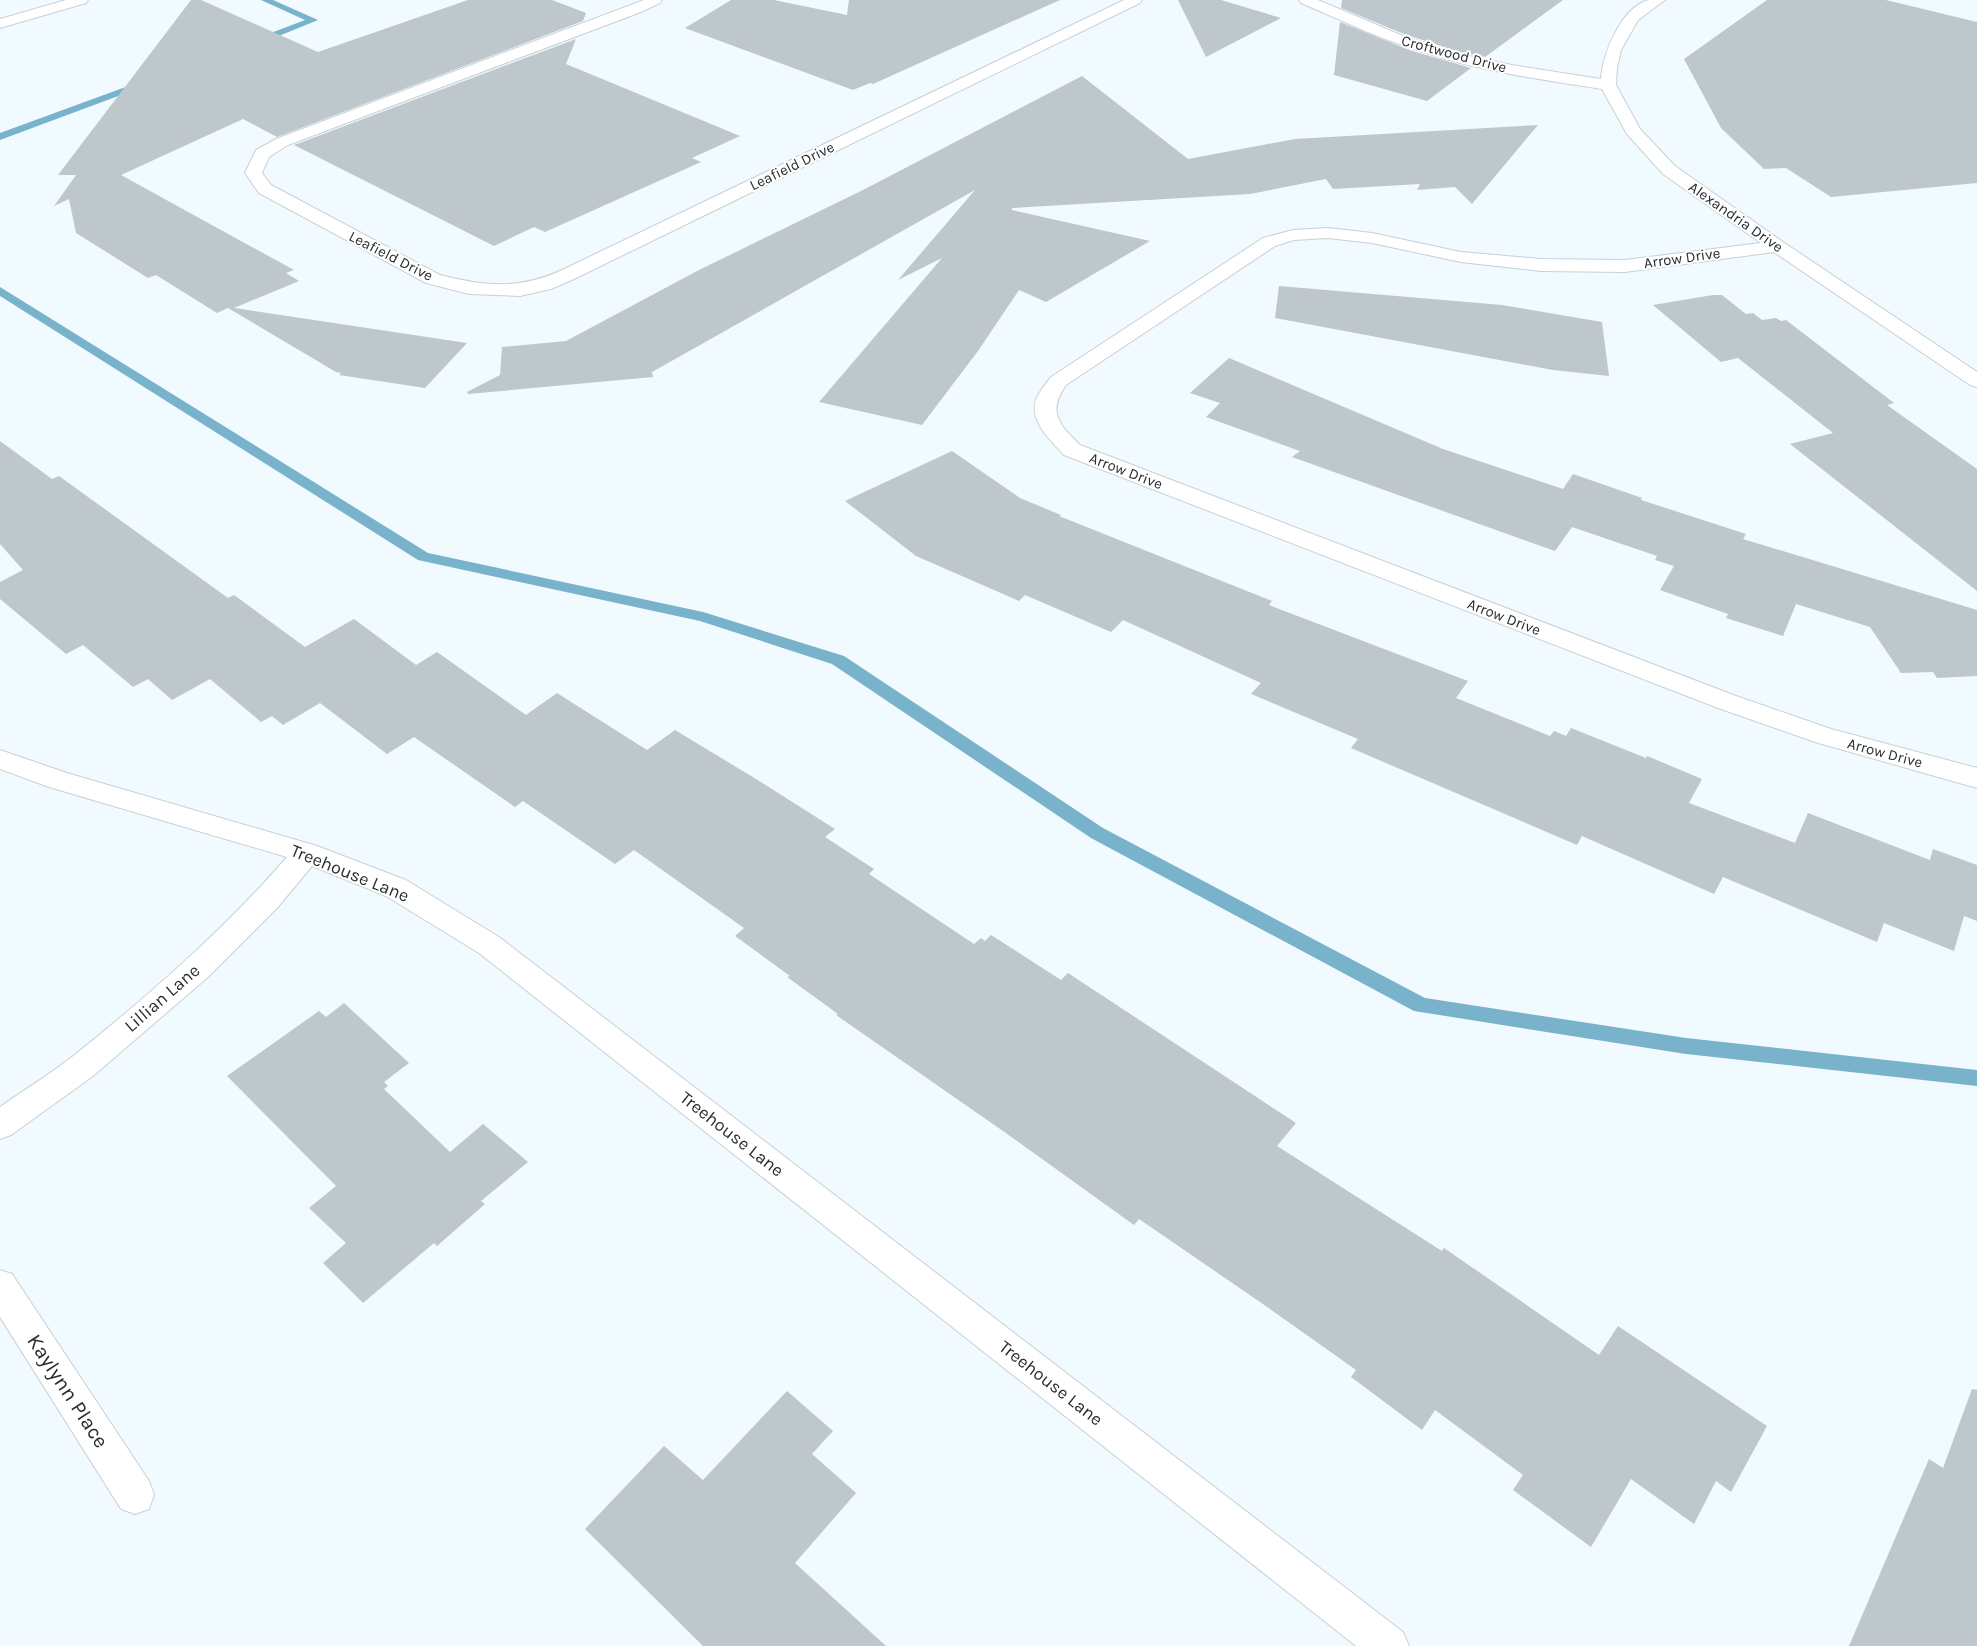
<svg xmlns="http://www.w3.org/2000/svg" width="1977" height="1646" font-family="Karla,sans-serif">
<rect width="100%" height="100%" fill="#f0faff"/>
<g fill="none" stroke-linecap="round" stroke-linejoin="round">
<!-- stream -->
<g fill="#78b3cb" fill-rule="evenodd">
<polygon points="261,0 273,0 318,20 259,44 253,44 253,40 305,20"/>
<polygon points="142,81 145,82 145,86 0,140 0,133"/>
<polygon points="0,287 428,553 703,612 844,656 1103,828 1425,998 1686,1038 1977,1070 1977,1086 1686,1054 1414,1011 1091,838 832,664 700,621 418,560 0,296"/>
</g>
</g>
<!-- building -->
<g fill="#bec7cb">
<polygon points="191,0 201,0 318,52 468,0 552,0 586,13 583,21 277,137 243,119 121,175 294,270 286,273 299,281 234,308 467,343 425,388 339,375 341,373 336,372 228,308 217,313 156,275 148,278 76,233 69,199 54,206 76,175 58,175"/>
<polygon points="731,0 774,0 847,15 849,0 1060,0 873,84 870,83 853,90 685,28"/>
<polygon points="1178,0 1221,0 1281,18 1206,57"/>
<polygon points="1342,0 1563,0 1485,57 1460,52 1404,34 1341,8"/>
<polygon points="1767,0 1886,0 1977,22 1977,183 1831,197 1786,168 1764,169 1721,128 1684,59"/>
<polygon points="1340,22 1412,51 1471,68 1427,101 1334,75"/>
<polygon points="576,39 566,64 740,136 692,158 701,162 545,232 534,227 494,246 294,145"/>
<polygon points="1082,76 1188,159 1295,139 1538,125 1472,204 1455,187 1417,190 1420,184 1333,189 1326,179 1250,194 1012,208 1012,210 1150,241 1046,302 1019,290 978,351 922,425 819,402 942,258 898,280 975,190 652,372 653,377 468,394 467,392 500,375 502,347 566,341 699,270 865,189"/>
<polygon points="1279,286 1502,305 1602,322 1609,376 1553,370 1275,318"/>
<polygon points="1713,295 1722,295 1746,314 1753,313 1762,320 1776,318 1781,321 1786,320 1894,403 1887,405 1977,469 1977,591 1790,444 1833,433 1738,358 1721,362 1653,305"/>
<polygon points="1229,358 1443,449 1563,489 1573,474 1642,498 1641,500 1746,534 1743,539 1977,610 1977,676 1937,678 1933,672 1901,673 1870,627 1796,604 1783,636 1726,618 1728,614 1660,590 1674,566 1655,560 1657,556 1572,527 1555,551 1292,457 1300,451 1206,417 1220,403 1190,393"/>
<polygon points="0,441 52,479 59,476 228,598 234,595 305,647 354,619 416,665 437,652 526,715 557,693 647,750 675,730 756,779 835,829 825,837 874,869 869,874 974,944 981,938 985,941 991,935 1061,980 1068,973 1296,1123 1277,1146 1442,1251 1444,1248 1599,1355 1618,1326 1767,1426 1731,1492 1716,1481 1694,1524 1631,1479 1591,1547 1513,1490 1523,1475 1435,1410 1422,1430 1351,1377 1356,1370 1260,1302 1139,1219 1134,1225 1003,1131 836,1015 838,1014 787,977 790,976 735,936 744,928 634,850 615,864 523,801 515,807 414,737 387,754 320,703 283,725 272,716 261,722 210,679 172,700 148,679 133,687 83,645 66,654 0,599 0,582 23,570 0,544"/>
<polygon points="952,451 1020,498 1061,515 1059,516 1272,601 1269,605 1468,681 1456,698 1550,736 1554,731 1566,736 1571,728 1646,758 1647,756 1702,779 1689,803 1795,843 1808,813 1930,860 1933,849 1977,865 1977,921 1964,916 1954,951 1884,923 1877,942 1723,877 1714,894 1582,836 1577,845 1351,748 1358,739 1251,694 1261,683 1123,620 1111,632 1025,595 1019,601 916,556 845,501"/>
<polygon points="344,1003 409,1063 384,1082 388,1086 384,1089 450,1152 483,1124 528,1162 481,1201 485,1204 437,1246 434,1243 363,1303 323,1263 346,1243 309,1208 336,1186 227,1076 319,1011 326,1017"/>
<polygon points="1972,1389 1977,1390 1977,1646 1849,1646 1929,1459 1943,1468"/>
<polygon points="787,1391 833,1431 812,1454 856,1493 795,1563 886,1646 703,1646 585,1529 664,1446 703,1480"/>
</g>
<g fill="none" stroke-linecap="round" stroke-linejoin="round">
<!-- minor casing -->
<g stroke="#c7d1d5" stroke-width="2">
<g id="minor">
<polygon points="66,0 88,0 86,3 0,28 0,19"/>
<path d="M644 0H662L660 3 641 12 288 145 269 157 262 173 271 185 440 275C484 286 517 290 560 271L1124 0H1142L1140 3 574 279 551 289 520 296 469 294 426 283 259 193 245 173 256 150 276 139Z"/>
<path d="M1299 0H1318L1403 36 1460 54 1512 65 1601 79C1602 54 1622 6 1649 0 1654 0 1660 0 1665 0L1638 20 1621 50 1617 68 1616 85 1640 129 1675 166 1783 242 1977 372V387L1970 385 1774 252 1625 272 1541 271 1461 262 1372 243 1328 238 1294 240 1275 246 1066 385C1047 412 1059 425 1080 445L1736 696 1831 729 1977 768V788L1815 742 1718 708 1064 455C1050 440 1027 419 1037 397 1041 390 1046 383 1051 377L1263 238 1293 230 1328 228 1372 233 1461 252 1541 259 1625 260 1761 243 1663 174 1627 134 1602 89C1544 80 1486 72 1429 54 1385 41 1343 21 1301 3Z"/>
<path d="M0 750 67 773 317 846 406 880 499 937 1403 1632 1409 1646H1356L479 953 386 896 312 866 277 908 208 977 93 1076 11 1135 0 1139V1107C24 1090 49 1075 72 1057 148 996 223 931 287 857L49 787 0 769Z"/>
<polygon points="0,1270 12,1274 149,1481 154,1495 149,1509 135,1514 121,1509 0,1317"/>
</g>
</g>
<!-- minor -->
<use href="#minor" fill="#fff" fill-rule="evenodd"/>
</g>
<g text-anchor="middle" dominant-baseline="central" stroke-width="4" stroke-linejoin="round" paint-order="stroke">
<!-- far-street labels -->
<g font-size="15" fill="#292d2e" stroke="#fff">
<text transform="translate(1454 54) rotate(15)">Croftwood Drive</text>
<text transform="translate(792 166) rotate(-26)">Leafield Drive</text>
<text transform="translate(1736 217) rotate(35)">Alexandria Drive</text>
<text transform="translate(391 256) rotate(27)">Leafield Drive</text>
<text transform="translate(1682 258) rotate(-8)">Arrow Drive</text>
<text transform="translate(1126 471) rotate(21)">Arrow Drive</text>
<text transform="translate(1504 617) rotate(21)">Arrow Drive</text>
<text transform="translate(1885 753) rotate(15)">Arrow Drive</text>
</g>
<!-- street labels -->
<g font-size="18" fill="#292d2e" stroke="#fff">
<text transform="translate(350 873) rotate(22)">Treehouse Lane</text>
<text transform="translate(162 998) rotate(-41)">Lillian Lane</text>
<text transform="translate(732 1134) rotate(38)">Treehouse Lane</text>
<text transform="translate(1051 1383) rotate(38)">Treehouse Lane</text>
</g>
<!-- near-street labels -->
<g font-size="21" fill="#292d2e" stroke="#fff">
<text transform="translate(68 1391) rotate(57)">Kaylynn Place</text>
</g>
</g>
</svg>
